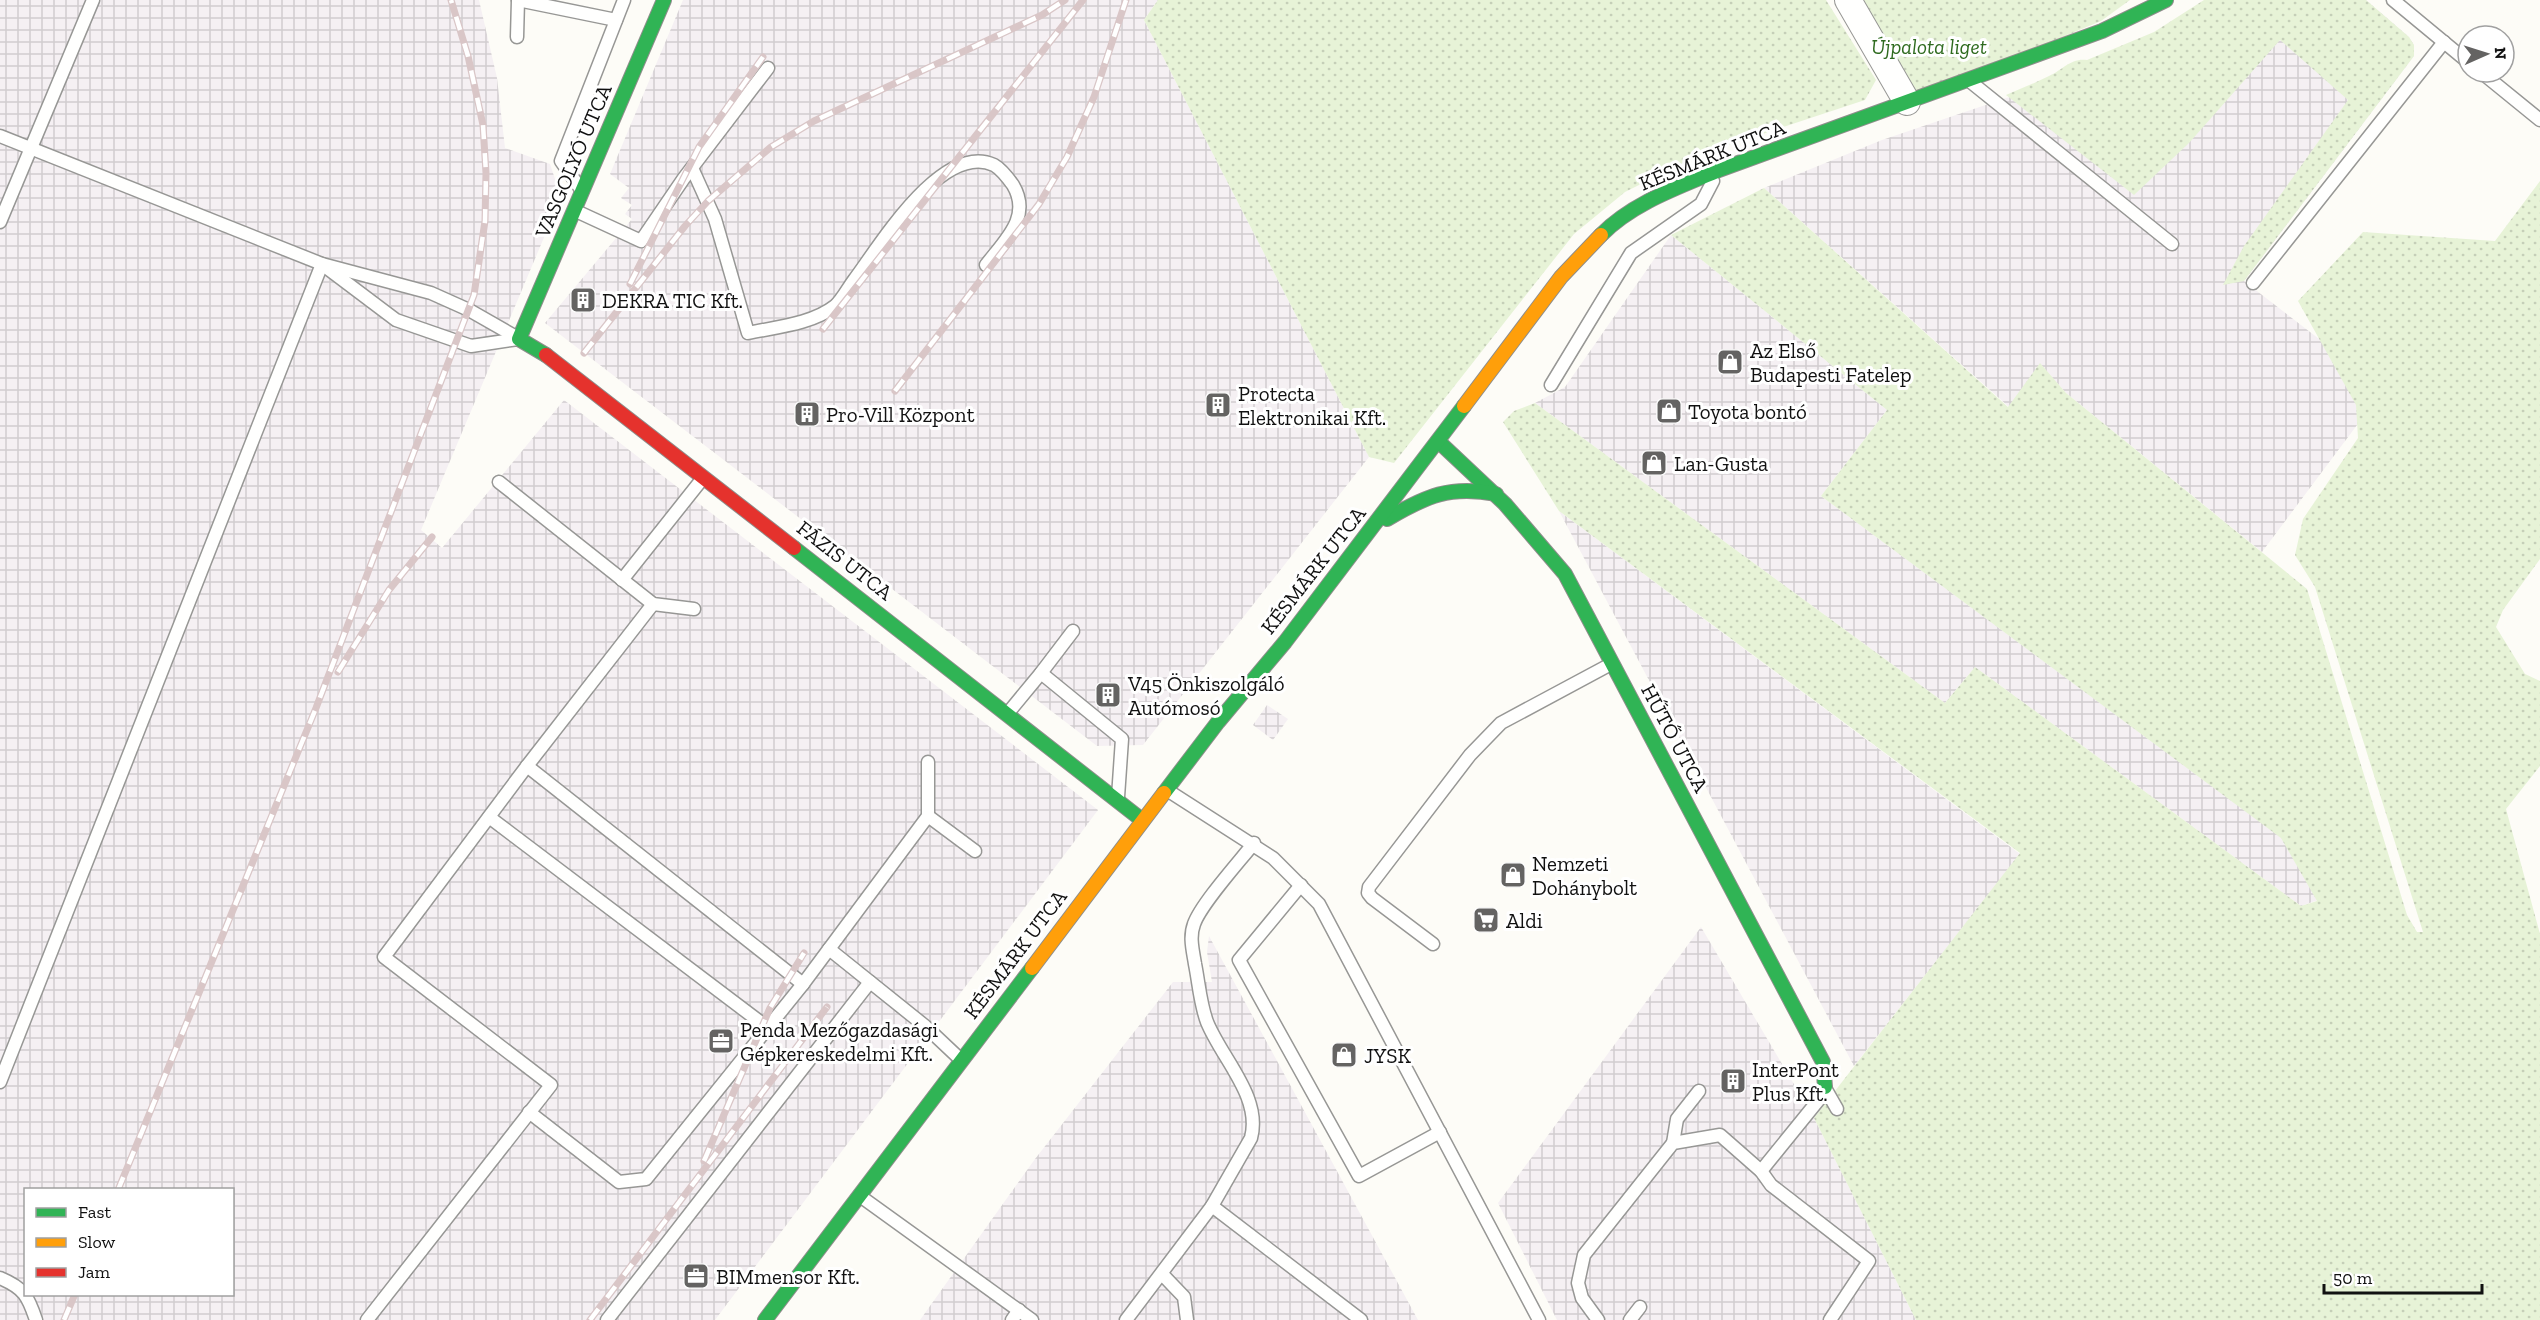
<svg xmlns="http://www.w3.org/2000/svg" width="2540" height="1320" font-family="'Zilla Slab',serif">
<defs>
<pattern id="industrial-grid" width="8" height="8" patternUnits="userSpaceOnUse" patternTransform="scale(1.5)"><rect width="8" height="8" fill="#f5f0f3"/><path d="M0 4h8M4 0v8" fill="none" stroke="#d1cdcf"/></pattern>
<pattern id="grass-dots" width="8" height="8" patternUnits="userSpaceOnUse" patternTransform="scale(1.5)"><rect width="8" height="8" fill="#e7f3d7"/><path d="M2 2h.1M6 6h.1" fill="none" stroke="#c5cfb8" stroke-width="1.8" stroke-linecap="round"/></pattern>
</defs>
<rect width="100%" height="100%" fill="#fdfcf7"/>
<!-- industrial -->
<g fill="url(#industrial-grid)" fill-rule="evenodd">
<path d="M0 0H479L497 78 505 148 550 164 561 197 421 530 442 548 564 400 1098 810 715 1320H0ZM26 1190H232V1294H26Z"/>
<polygon points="683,0 1158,0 1144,20 1369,457 1143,745 1097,746 545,323 632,219 625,214 632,205 621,198 629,188 610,174"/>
<polygon points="2366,0 2409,37 2414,45 2414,56 2244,281 2384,389 2262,552 2066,393 2040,364 2009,407 1764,188 1882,140 2021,93"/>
<polygon points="1671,235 1887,410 1821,496 2282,838 2318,900 2301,906 1975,667 1945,703 1535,403 1565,387"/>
<polygon points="1559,511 2020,854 1854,1066"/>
<polygon points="1267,705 1288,719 1273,740 1253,725"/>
<polygon points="1701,927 1814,1118 1916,1320 1557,1320 1498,1203"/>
<polygon points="1209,936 1418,1320 920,1320 1035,1159 1173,982 1212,982 1207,952"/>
</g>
<!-- grass -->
<g fill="url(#grass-dots)">
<polygon points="1158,0 1826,0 1876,80 1865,100 1699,155 1625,192 1574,234 1394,463 1369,457 1144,20"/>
<polygon points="1848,0 2130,0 2101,21 1907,102"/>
<path d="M2204 0H2366L2409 37 2414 45V56L2244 281 2223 285 2244 246 2348 100 2280 40 2189 143 2134 195 2006 95C2020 89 2035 83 2049 76 2063 70 2070 58 2087 60L2154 32Z"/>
<polygon points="2540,181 2540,559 2503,610 2496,627 2525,674 2540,681 2540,766 2506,809 2540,934 2540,1320 1916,1320 1814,1118 2020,853 1559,511 1503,422 1514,411 1535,403 1945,703 1975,667 2301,906 2317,901 2281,838 1821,496 1887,410 1671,235 1764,188 2008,407 2040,363 2066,393 2307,589 2407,915 2417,932 2423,932 2315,587 2295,555 2303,519 2358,438 2356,405 2298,301 2363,232 2495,241"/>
</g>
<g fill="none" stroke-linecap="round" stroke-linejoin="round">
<!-- lane casing -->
<g stroke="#979795" stroke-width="15">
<g id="lane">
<polyline points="518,0 616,20"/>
<polyline points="2393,0 2468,62"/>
<polyline points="517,37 518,0"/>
<polyline points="2481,72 2540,120"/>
<polyline points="1972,83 2172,244"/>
<polyline points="0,136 322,264 431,293 469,310 518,338"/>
<path d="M692 168 715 219 748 333C776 327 812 324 835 306 842 300 848 288 854 280 879 247 942 141 994 165 1001 169 1008 178 1013 185 1032 217 1005 240 986 265"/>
<polyline points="580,188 561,161 624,0"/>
<polyline points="576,211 641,241 684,178 768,68"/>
<polyline points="0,222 93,0"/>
<polyline points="327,268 396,320 471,346 518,339"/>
<polyline points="2253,283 2444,42"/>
<polyline points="1551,385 1631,253 1701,204 1713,181"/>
<polyline points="499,482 653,604 694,609"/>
<polyline points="622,580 703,478"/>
<polyline points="1041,673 1073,631"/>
<polyline points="1008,713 1041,673 1122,739 1118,797"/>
<polyline points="527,766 803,984"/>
<polyline points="1167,790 1273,858 1319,904 1539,1320"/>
<polyline points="928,816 975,851"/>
<polyline points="489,817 768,1028"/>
<polyline points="1301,885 1239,960 1359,1176 1440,1132"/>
<polyline points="1433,944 1372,898 1368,893 1369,887 1470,755 1501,723 1611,664"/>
<polyline points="829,949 925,1026 960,1059"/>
<polyline points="0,1082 322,264"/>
<polyline points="1825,1088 1837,1109"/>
<polyline points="529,1112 619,1182 646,1179 803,984 928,816 928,762"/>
<polyline points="1673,1143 1677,1119 1699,1091"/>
<polyline points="1761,1171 1771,1185 1869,1261 1830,1320"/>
<polyline points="860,1196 1032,1320"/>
<polyline points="1212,1206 1361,1320"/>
<polyline points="1162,1274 1184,1297 1187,1320"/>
<path d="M0 1278C24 1288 28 1296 36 1320"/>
<polyline points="367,1320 551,1085 384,957 527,766 653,604"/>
<polyline points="607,1320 870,982"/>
<polyline points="1012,1320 1019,1310"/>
<path d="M1126 1320 1212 1206 1251 1138C1262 1097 1222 1059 1207 1022 1200 1003 1199 984 1195 964 1193 951 1189 937 1194 924 1201 904 1239 862 1254 843"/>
<polyline points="1598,1320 1582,1298 1578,1283 1584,1255 1673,1143 1720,1135 1761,1171 1821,1097 1825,1088"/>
<polyline points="1630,1320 1640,1307"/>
</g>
</g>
<!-- street casing -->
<g stroke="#979795" stroke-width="28">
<polyline id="street" points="1848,0 1907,102"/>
</g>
<!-- fast casing -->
<g stroke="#8e8d8b" stroke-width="16">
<g id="fast">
<path d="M1601 235C1632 203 1679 187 1719 170L2102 31 2166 0"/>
<polyline points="546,355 519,339 664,0"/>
<polyline points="1438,441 1505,504 1565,574 1823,1062 1825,1087"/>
<path d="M1387 519C1426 496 1450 485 1496 494"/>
<polyline points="794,548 1142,820"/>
<polyline points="1164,793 1218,722 1285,642 1464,406"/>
<polyline points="765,1320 1032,968"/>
</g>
</g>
<!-- slow casing -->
<g stroke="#8e8d8b" stroke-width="16">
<g id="slow">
<polyline points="1464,406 1561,277 1601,235"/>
<polyline points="1032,968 1164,793"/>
</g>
</g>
<!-- jam casing -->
<g stroke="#8e8d8b" stroke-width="16">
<polyline id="jam" points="546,355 794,548"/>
</g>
<!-- lane -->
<use href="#lane" stroke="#fffffe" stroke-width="12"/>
<!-- street -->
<use href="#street" stroke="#fffffe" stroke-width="26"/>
<!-- fast -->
<use href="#fast" stroke="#30b455" stroke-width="14"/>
<!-- slow -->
<use href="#slow" stroke="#ff9f0a" stroke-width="14"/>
<!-- jam -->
<use href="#jam" stroke="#e5322d" stroke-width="14"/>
<!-- rail casing -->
<g stroke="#d9c6c7" stroke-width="7">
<g id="rail">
<polyline points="630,284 699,147 763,57"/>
<polyline points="823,329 1083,0"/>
<polyline points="584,353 685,226 708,201 771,147 814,121 1042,15 1065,0"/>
<polyline points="895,391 1039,204 1067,157 1094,97 1126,0"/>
<polyline points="338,672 389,590 432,537"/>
<polyline points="704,1161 770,1008 804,953"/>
<polyline points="118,1190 316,708 474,295 485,221 486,173 483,125 468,56 451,0"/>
<polyline points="64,1320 75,1294"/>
<polyline points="590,1320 827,1007"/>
</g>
</g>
<!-- rail -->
<use href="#rail" stroke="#fff" stroke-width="4.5" stroke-dasharray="14" stroke-linecap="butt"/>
</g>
<!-- icons -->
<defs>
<g id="building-square" transform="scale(1.35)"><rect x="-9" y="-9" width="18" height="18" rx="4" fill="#646362" stroke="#fff"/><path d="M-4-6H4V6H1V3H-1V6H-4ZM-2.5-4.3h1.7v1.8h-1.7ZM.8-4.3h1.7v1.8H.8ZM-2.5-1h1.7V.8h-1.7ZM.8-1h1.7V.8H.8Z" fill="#fff"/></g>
<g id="shop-square" transform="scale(1.35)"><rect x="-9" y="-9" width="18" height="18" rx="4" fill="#646362" stroke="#fff"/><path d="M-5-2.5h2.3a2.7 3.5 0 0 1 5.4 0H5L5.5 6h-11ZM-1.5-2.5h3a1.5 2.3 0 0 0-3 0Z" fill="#fff"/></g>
<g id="supermarket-square" transform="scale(1.35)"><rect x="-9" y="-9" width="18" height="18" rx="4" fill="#646362" stroke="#fff"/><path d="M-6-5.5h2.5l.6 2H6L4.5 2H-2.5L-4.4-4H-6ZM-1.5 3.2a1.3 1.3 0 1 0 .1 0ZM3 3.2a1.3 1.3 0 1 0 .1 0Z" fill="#fff"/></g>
<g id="office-square" transform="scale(1.35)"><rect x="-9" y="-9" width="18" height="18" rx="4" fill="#646362" stroke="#fff"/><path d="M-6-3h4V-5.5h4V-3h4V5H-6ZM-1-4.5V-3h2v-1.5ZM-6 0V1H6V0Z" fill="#fff"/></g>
</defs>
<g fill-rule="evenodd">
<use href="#building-square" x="583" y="300"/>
<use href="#shop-square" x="1730" y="362"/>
<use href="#building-square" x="1218" y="405"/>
<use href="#shop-square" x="1669" y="411"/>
<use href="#building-square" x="807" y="414"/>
<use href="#shop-square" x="1654" y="463"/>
<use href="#building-square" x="1108" y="695"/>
<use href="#shop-square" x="1513" y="875"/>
<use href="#supermarket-square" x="1486" y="920"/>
<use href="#office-square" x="721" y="1041"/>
<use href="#shop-square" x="1344" y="1055"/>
<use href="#building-square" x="1733" y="1081"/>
<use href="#office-square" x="696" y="1276"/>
</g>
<g text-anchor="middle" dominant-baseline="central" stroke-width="6" stroke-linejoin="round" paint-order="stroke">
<!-- park labels -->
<g font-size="21" font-style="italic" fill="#2f6b1f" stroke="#fff">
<text x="1929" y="46">Újpalota liget</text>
</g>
<!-- street labels -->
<g font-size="21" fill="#111" stroke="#fff">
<text transform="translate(1712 155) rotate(-22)">KÉSMÁRK UTCA</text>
<text transform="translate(573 161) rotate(-67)">VASGOLYÓ UTCA</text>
<text transform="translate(845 560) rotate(38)">FÁZIS UTCA</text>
<text transform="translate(1313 570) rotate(-52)">KÉSMÁRK UTCA</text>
<text transform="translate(1675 738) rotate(62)">HŰTŐ UTCA</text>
<text transform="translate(1015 954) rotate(-53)">KÉSMÁRK UTCA</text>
</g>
<!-- poi labels -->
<g font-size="21" fill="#111" stroke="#fff" text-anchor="start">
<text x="602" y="300">DEKRA TIC Kft.</text>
<text x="1750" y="350">Az Első<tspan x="1750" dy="24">Budapesti Fatelep</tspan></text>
<text x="1238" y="393">Protecta<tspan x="1238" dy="24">Elektronikai Kft.</tspan></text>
<text x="1688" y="411">Toyota bontó</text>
<text x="826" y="414">Pro-Vill Központ</text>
<text x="1674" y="463">Lan-Gusta</text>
<text x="1128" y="683">V45 Önkiszolgáló<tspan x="1128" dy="24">Autómosó</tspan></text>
<text x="1532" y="863">Nemzeti<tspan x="1532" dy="24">Dohánybolt</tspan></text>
<text x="1506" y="920">Aldi</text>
<text x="740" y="1029">Penda Mezőgazdasági<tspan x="740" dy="24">Gépkereskedelmi Kft.</tspan></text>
<text x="1364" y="1055">JYSK</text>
<text x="1752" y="1069">InterPont<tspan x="1752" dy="24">Plus Kft.</tspan></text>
<text x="716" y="1276">BIMmensor Kft.</text>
</g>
</g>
<!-- legend -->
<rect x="24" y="1188" width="210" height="108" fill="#ffffff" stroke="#a0a0a0" stroke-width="1.5"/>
<rect x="36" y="1208" width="30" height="9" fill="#30b455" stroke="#a0a0a0" stroke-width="1.5"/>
<text x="78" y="1218" font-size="18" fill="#111111">Fast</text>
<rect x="36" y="1238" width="30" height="9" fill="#ff9f0a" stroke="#a0a0a0" stroke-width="1.5"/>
<text x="78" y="1248" font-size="18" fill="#111111">Slow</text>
<rect x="36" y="1268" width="30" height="9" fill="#e5322d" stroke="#a0a0a0" stroke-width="1.5"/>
<text x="78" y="1278" font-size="18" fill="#111111">Jam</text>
<!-- north arrow -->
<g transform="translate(2486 54) rotate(87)"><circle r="28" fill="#ffffff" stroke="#a0a0a0" stroke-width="1.5"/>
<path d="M0-4.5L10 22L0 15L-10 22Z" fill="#646362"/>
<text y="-9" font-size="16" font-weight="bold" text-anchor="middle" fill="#111111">N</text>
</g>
<!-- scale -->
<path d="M2324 1284v9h158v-9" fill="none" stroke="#111111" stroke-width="3"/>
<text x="2333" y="1284" font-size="18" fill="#111111" stroke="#ffffff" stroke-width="4.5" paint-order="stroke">50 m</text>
</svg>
